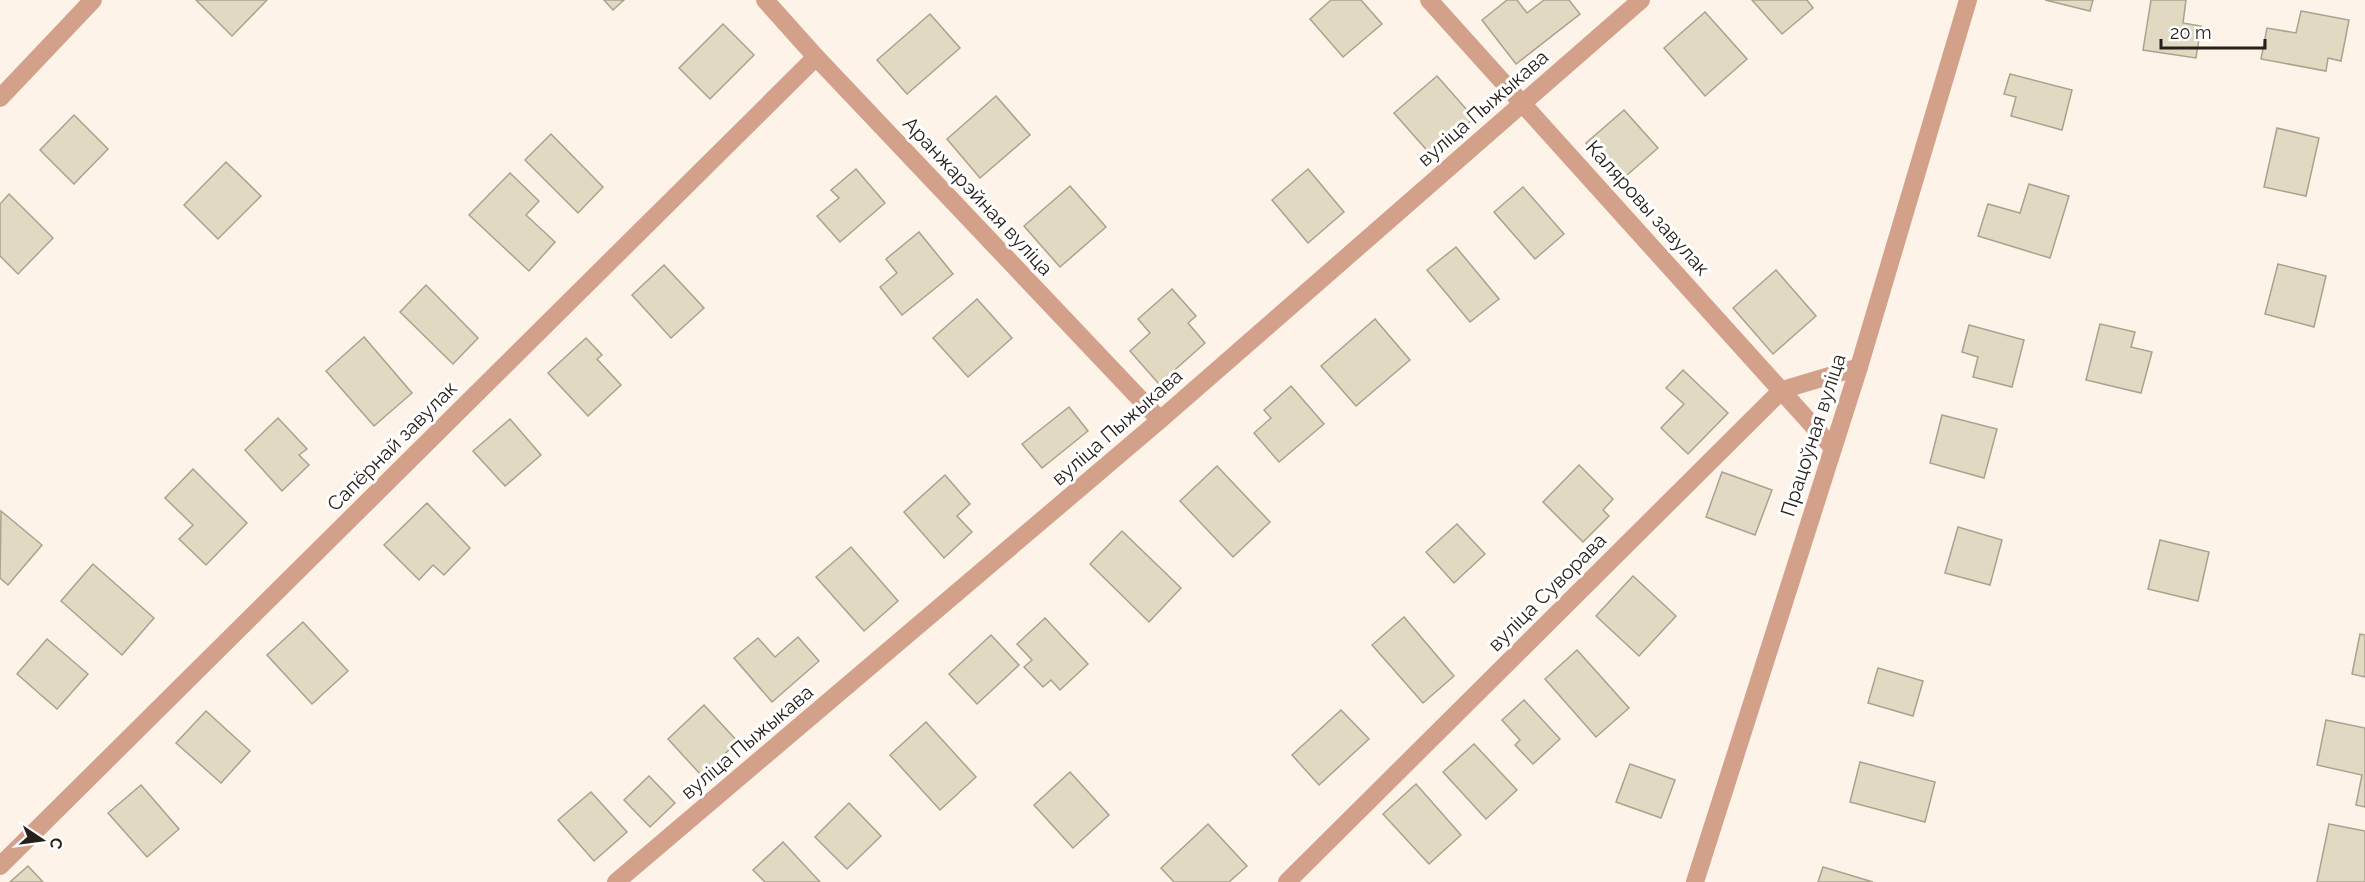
<svg xmlns="http://www.w3.org/2000/svg" width="2365" height="882" font-family="Raleway,sans-serif">
<rect width="100%" height="100%" fill="#fef3e9"/>
<!-- building -->
<g fill="#e2d9c3" stroke="#aba28e" stroke-width="1.5">
<polygon points="196,0 267,0 232,36"/>
<polygon points="604,0 624,0 613,10"/>
<polygon points="1331,0 1361,0 1382,24 1343,57 1310,19"/>
<polygon points="1507,0 1517,0 1527,13 1544,0 1569,0 1580,14 1516,64 1482,20"/>
<polygon points="1752,0 1807,0 1813,8 1782,34"/>
<polygon points="2045,0 2093,0 2090,11"/>
<polygon points="2151,0 2186,0 2183,23 2201,26 2196,58 2143,50"/>
<polygon points="2301,11 2349,20 2341,61 2328,58 2326,71 2261,59 2267,28 2296,33"/>
<polygon points="1705,12 1747,59 1705,96 1664,48"/>
<polygon points="930,14 960,48 907,94 877,60"/>
<polygon points="723,24 754,55 710,99 679,68"/>
<polygon points="2010,74 2072,90 2062,130 2011,116 2016,97 2004,94"/>
<polygon points="1437,76 1474,118 1431,155 1394,113"/>
<polygon points="996,96 1030,135 980,178 947,139"/>
<polygon points="1624,110 1658,148 1619,182 1586,143"/>
<polygon points="74,115 108,149 74,184 40,150"/>
<polygon points="2277,128 2319,138 2306,196 2264,187"/>
<polygon points="551,134 603,187 578,213 525,160"/>
<polygon points="226,162 261,196 218,239 184,205"/>
<polygon points="856,169 885,203 840,242 817,216 839,198 831,190"/>
<polygon points="1308,169 1344,212 1308,243 1272,200"/>
<polygon points="510,173 539,201 526,215 555,242 529,271 469,215"/>
<polygon points="2029,184 2069,196 2050,258 1978,236 1988,204 2020,213"/>
<polygon points="1070,186 1106,227 1060,267 1024,226"/>
<polygon points="1523,187 1564,234 1535,259 1494,212"/>
<polygon points="9,194 53,238 18,274 0,256 0,204"/>
<polygon points="919,232 953,274 902,315 880,287 897,273 886,259"/>
<polygon points="1456,247 1499,299 1470,322 1427,270"/>
<polygon points="2278,264 2326,276 2314,327 2265,314"/>
<polygon points="664,265 704,308 671,338 632,295"/>
<polygon points="1776,270 1816,316 1773,354 1733,308"/>
<polygon points="426,285 478,338 453,364 400,312"/>
<polygon points="1172,289 1196,316 1188,323 1205,343 1159,384 1130,351 1150,333 1138,319"/>
<polygon points="977,299 1012,338 968,377 933,338"/>
<polygon points="1375,319 1410,360 1356,406 1321,366"/>
<polygon points="2100,324 2135,332 2131,347 2152,352 2141,393 2086,380"/>
<polygon points="1969,325 2024,340 2012,387 1973,377 1978,357 1962,352"/>
<polygon points="364,337 412,393 374,426 326,371"/>
<polygon points="586,338 602,355 597,359 621,385 588,416 548,373"/>
<polygon points="1683,370 1728,413 1688,454 1661,428 1684,404 1666,388"/>
<polygon points="1291,386 1324,424 1279,462 1254,433 1271,418 1264,410"/>
<polygon points="1069,407 1088,431 1042,468 1022,444"/>
<polygon points="1942,415 1997,429 1984,478 1930,463"/>
<polygon points="278,418 307,449 299,455 309,465 282,491 245,450"/>
<polygon points="510,419 541,455 505,486 473,451"/>
<polygon points="1579,465 1613,499 1603,510 1609,516 1583,542 1543,502"/>
<polygon points="1217,466 1270,522 1233,557 1180,501"/>
<polygon points="193,469 247,523 206,565 179,539 193,525 165,498"/>
<polygon points="1722,472 1772,490 1755,535 1706,517"/>
<polygon points="945,475 970,504 957,516 972,532 944,558 904,512"/>
<polygon points="427,503 470,548 444,575 433,565 419,580 384,545"/>
<polygon points="1,511 42,545 8,585 0,578"/>
<polygon points="1457,524 1485,554 1454,583 1426,552"/>
<polygon points="1958,527 2002,540 1990,585 1945,573"/>
<polygon points="1122,531 1181,588 1149,622 1090,564"/>
<polygon points="2160,540 2209,552 2198,601 2148,589"/>
<polygon points="851,547 898,601 864,631 816,577"/>
<polygon points="93,564 154,618 122,655 61,601"/>
<polygon points="1633,576 1676,616 1639,656 1596,616"/>
<polygon points="1404,617 1454,676 1423,703 1372,645"/>
<polygon points="1045,618 1088,664 1060,690 1051,680 1043,687 1024,667 1032,660 1017,644"/>
<polygon points="303,622 348,671 312,704 267,655"/>
<polygon points="2360,634 2365,635 2365,677 2352,674"/>
<polygon points="991,635 1019,665 977,704 949,674"/>
<polygon points="798,637 819,661 772,702 734,658 758,638 775,657"/>
<polygon points="47,639 88,674 57,709 17,674"/>
<polygon points="1577,650 1629,708 1596,737 1545,679"/>
<polygon points="1878,668 1923,681 1913,716 1868,703"/>
<polygon points="1524,700 1560,739 1533,764 1515,745 1520,740 1502,720"/>
<polygon points="704,705 738,742 701,775 668,739"/>
<polygon points="1341,710 1369,739 1319,785 1292,755"/>
<polygon points="206,711 250,751 221,783 176,743"/>
<polygon points="2326,720 2365,728 2365,807 2356,805 2362,775 2317,765"/>
<polygon points="926,722 976,777 940,810 890,755"/>
<polygon points="1474,744 1517,790 1486,819 1443,772"/>
<polygon points="1860,762 1935,782 1925,822 1850,802"/>
<polygon points="1630,764 1675,780 1661,818 1616,802"/>
<polygon points="1070,772 1109,815 1073,848 1034,805"/>
<polygon points="649,776 675,803 650,827 624,800"/>
<polygon points="1416,784 1461,835 1429,864 1383,814"/>
<polygon points="141,785 179,829 147,857 108,813"/>
<polygon points="591,792 627,832 594,861 558,820"/>
<polygon points="849,803 881,836 847,869 815,837"/>
<polygon points="1208,824 1247,866 1229,882 1174,882 1161,868"/>
<polygon points="2329,824 2365,831 2365,882 2317,882"/>
<polygon points="783,842 820,882 765,882 753,870"/>
<polygon points="28,866 43,882 10,882"/>
<polygon points="1823,867 1873,882 1818,882"/>
</g>
<g fill="none" stroke-linecap="round" stroke-linejoin="round">
<!-- minor -->
<g stroke="#d3a18a" stroke-width="18">
<polyline points="765,0 816,57 1160,420"/>
<polyline points="1429,0 1833,448"/>
<polyline points="0,98 93,0"/>
<polyline points="0,866 816,57"/>
<polyline points="616,882 1160,420 1641,0"/>
<polyline points="1287,882 1782,390 1859,367"/>
<polyline points="1695,882 1859,367 1968,0"/>
</g>
</g>
<g text-anchor="middle" dominant-baseline="central" stroke-width="6" stroke-linejoin="round" paint-order="stroke">
<!-- street labels -->
<g font-size="20" fill="#27201a" stroke="#fff">
<text transform="translate(1483 108) rotate(-41)">вуліца Пыжыкава</text>
<text transform="translate(978 196) rotate(47)">Аранжарэйная вуліца</text>
<text transform="translate(1648 208) rotate(48)">Каляровы завулак</text>
<text transform="translate(1117 427) rotate(-41)">вуліца Пыжыкава</text>
<text transform="translate(1813 435) rotate(-72)">Працоўная вуліца</text>
<text transform="translate(392 446) rotate(-45)">Сапёрнай завулак</text>
<text transform="translate(1547 592) rotate(-45)">вуліца Суворава</text>
<text transform="translate(747 742) rotate(-40)">вуліца Пыжыкава</text>
</g>
</g>
<!-- north arrow -->
<g transform="translate(42 840) rotate(103)" stroke="#ffffff" stroke-width="4.5" paint-order="stroke">
<path d="M0-4.5L10 22L0 15L-10 22Z" fill="#27201a"/>
<text y="-9" font-size="16" font-weight="bold" text-anchor="middle" fill="#27201a">С</text>
</g>
<!-- scale -->
<path d="M2161 39v9h104v-9" fill="none" stroke="#27201a" stroke-width="3"/>
<text x="2170" y="39" font-size="18" fill="#27201a" stroke="#ffffff" stroke-width="4.5" paint-order="stroke">20 m</text>
</svg>
